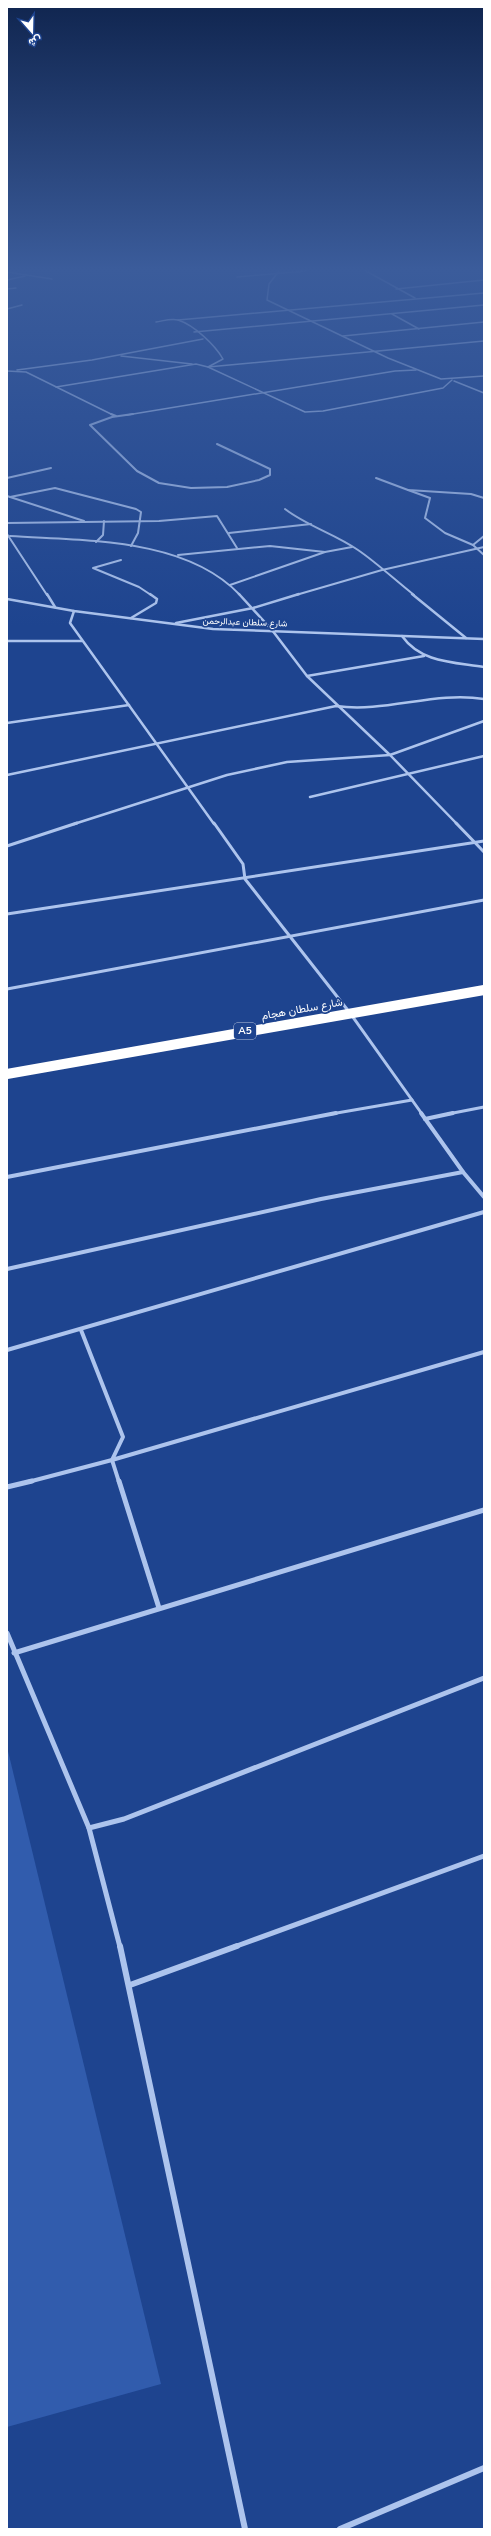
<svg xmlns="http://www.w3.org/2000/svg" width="491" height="2536" font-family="'Nunito Sans',Vazirmatn,sans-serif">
<rect width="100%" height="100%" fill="#1e448f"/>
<!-- green -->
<polygon fill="#315cad" points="7,1747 161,2384 7,2427"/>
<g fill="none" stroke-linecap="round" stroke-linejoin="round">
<!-- street-far6 -->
<g stroke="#adc4ed" stroke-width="1.5">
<polyline points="279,271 269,284 267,300 388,358 441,379 484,376"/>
<polyline points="366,271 415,298"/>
<polyline points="7,272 52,279"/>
<polyline points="237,277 306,271"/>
<polyline points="7,280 25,276"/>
<polyline points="7,289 16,288"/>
<polyline points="396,289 484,280"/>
<polyline points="7,309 22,305"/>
<polyline points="392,314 419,329"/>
<polyline points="178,320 484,293"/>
<path d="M156 322C163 321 171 318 178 320 194 325 215 345 223 359L208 367 305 412 323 411 443 388 452 380"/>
<polyline points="194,332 484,305"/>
<polyline points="343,336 484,322"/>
<polyline points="121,356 192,364"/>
<polyline points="17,370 92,360 203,339"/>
<polyline points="7,371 26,372 113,415"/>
<polyline points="454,381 484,393"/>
<polyline points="56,387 196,364 208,367 484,341"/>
<polyline points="127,415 395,371 416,370"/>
</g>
<!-- street-far5 -->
<g stroke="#adc4ed" stroke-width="2">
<polyline points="111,414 116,416"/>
<polyline points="133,414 112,417 90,425 137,471 159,483 191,488 227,487 259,480 270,475 270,469 217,444"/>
<polyline points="7,478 51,468"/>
<polyline points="376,478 408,490 471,494 484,498"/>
<polyline points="408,490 430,498 425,518 445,533 473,545 484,555"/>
<polyline points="7,496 84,521"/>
<polyline points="10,497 55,488 136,509 141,512 138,533 131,546"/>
<path d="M285 509C307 526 335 534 358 550 377 563 395 580 414 595"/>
<polyline points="7,523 159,521 217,516 237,548"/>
<polyline points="229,533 311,524"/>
<polyline points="7,534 47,595"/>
<path d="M10 536C84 541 185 537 240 595"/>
<polyline points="96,542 103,535 104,521"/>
<polyline points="473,545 484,536"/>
<polyline points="178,555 270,546 325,552"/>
<polyline points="121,560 93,568 139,587 151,595"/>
<polyline points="230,585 325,552 352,547"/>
<polyline points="296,595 382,570 484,547"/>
</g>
<!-- street-far4 -->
<g stroke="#adc4ed" stroke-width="2.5">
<polyline points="47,594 55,607"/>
<polyline points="239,594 272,630 307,676 390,755 457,824"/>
<polyline points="412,594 466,638"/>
<polyline points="7,599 74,611 213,629 484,639"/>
<polyline points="74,611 70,623 214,824"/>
<polyline points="131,618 156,603 157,599 150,594"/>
<polyline points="176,623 253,608 299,594"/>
<path d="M402 636C421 663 454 662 484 667"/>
<polyline points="7,641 82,641"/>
<polyline points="307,676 424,656"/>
<polyline points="7,723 129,705"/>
<path d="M7 775 336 706C386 713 434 691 484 699"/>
<polyline points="310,797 484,756"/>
<polyline points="74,824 227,775 287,762 390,755 484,721"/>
</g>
<!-- street-far3 -->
<g stroke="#adc4ed" stroke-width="3">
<polyline points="214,823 243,864 245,879 350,1013 422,1114"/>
<polyline points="456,823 484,852"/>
<polyline points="7,846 77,823"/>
<polyline points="7,914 484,841"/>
<polyline points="7,989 484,900"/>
<polyline points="331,1114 412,1100"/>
<polyline points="448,1114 484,1107"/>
</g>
<!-- street-far2 -->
<g stroke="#adc4ed" stroke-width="4">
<polyline points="421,1113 463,1172 484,1197"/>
<polyline points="425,1119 453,1113"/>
<polyline points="7,1177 336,1113"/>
<polyline points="7,1269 321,1199 463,1172"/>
<polyline points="81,1330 123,1437 112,1460 119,1482"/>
<polyline points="7,1350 484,1212"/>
<polyline points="28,1482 112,1460 484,1352"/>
</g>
<!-- street-far1 -->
<g stroke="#adc4ed" stroke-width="5">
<polyline points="119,1481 159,1608"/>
<polyline points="7,1487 32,1481"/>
<polyline points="7,1633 89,1828 120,1947"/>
<polyline points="14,1653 484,1510"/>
<polyline points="89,1828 124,1819 484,1678"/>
<polyline points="234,1947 484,1856"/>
</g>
<!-- street -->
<g stroke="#adc4ed" stroke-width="6">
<polyline points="120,1946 245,2529"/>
<polyline points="130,1985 237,1946"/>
<polyline points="340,2529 484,2468"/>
</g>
<!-- highway -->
<polyline stroke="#fff" stroke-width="10" points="7,1074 484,990"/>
</g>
<!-- sky -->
<linearGradient id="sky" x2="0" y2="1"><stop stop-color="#10254f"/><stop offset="0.43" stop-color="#3b5c9b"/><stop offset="1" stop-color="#3b5c9b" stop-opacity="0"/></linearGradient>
<rect width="491" height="626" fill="url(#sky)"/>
<g text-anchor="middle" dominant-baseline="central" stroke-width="3.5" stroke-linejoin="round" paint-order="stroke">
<!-- far-street labels -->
<g font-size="9" fill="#fff" stroke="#1e448f">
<text transform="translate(245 622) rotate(2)">شارع سلطان عبدالرحمن</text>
</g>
<!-- shield labels -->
<rect fill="#1e448f" stroke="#bcc7dd" stroke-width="1" x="234" y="1023" width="22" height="16" rx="3"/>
<g font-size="10" font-weight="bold" fill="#fff">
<text x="245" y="1031">A5</text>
</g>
<!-- street labels -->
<g font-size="11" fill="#fff" stroke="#1e448f">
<text transform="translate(302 1009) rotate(-10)">شارع سلطان هجام</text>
</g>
</g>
<!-- border -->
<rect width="491" height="2536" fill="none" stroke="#ffffff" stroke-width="16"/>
<!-- north arrow -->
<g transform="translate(32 32) rotate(160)" stroke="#1e448f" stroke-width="3" paint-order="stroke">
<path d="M0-3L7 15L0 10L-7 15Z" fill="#ffffff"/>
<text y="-6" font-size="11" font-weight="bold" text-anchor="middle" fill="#ffffff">ش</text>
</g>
</svg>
